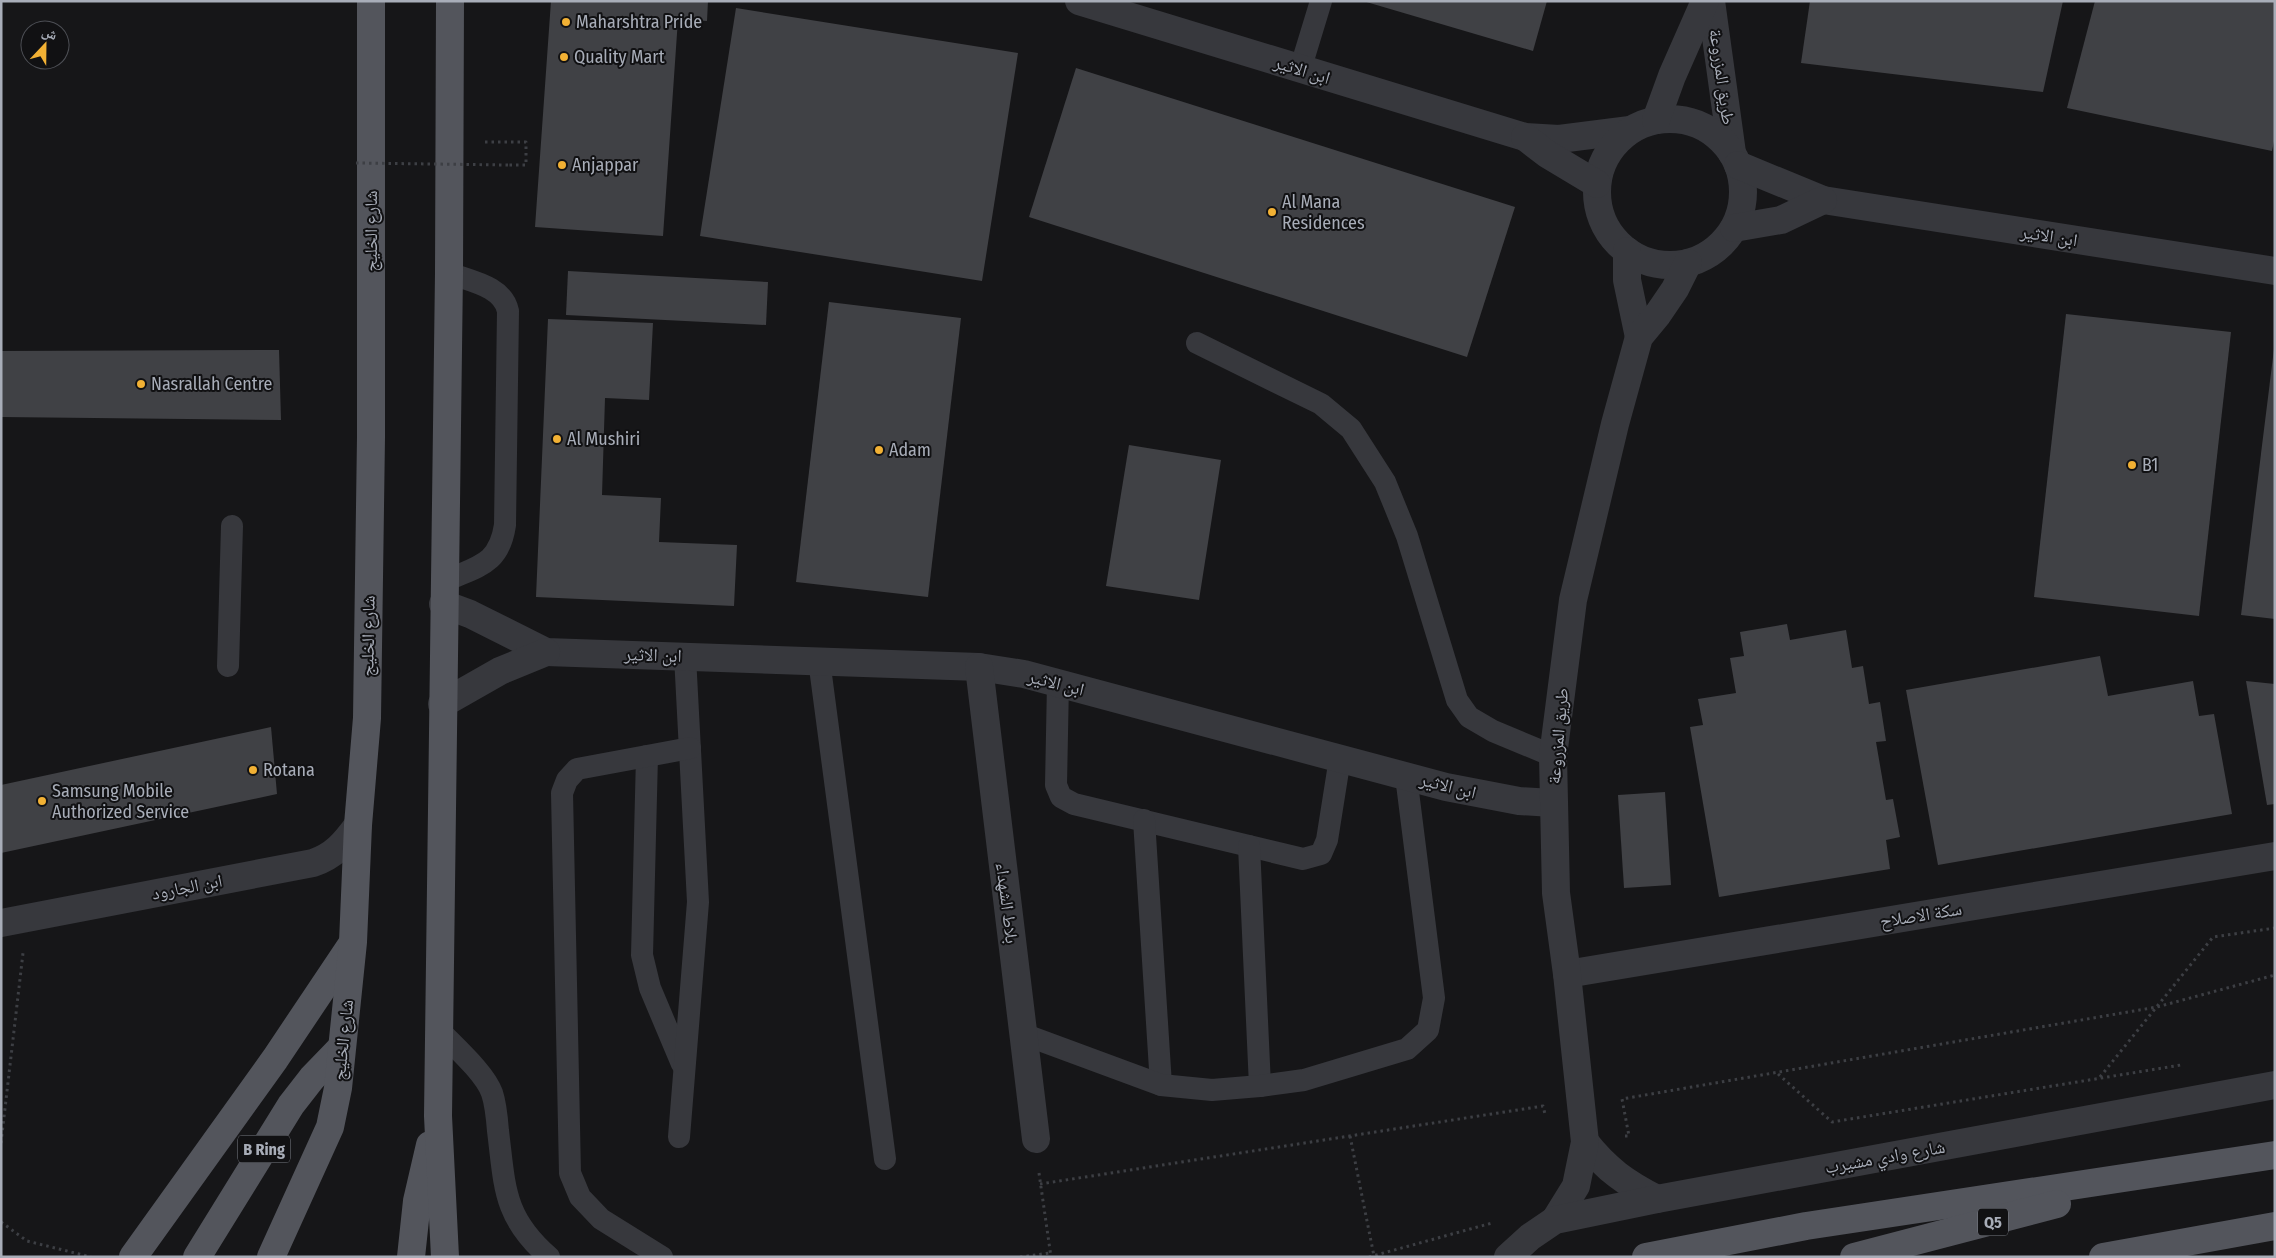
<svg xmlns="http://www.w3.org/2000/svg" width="2276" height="1258" font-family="'Fira Sans Condensed','Noto Naskh Arabic',sans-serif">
<rect width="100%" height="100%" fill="#161618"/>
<!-- building -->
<g fill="#404145">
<polygon points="551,1 708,1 707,21 678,19 663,236 535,227"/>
<polygon points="1363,1 1547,1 1533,51"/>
<polygon points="1810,1 2063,1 2043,92 1801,63"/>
<polygon points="2095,1 2275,1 2275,136 2272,151 2067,108"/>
<polygon points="736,8 1018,53 982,281 700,236"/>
<polygon points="1076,68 1515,207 1467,357 1029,217"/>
<polygon points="568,271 768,282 766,325 566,315"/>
<polygon points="829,302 961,318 928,597 796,582"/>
<polygon points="2066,314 2231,332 2199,616 2034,597"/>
<polygon points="548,319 653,323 649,400 605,398 602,495 661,498 659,542 737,545 734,606 536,597"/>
<polygon points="2274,349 2275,349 2275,619 2241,615"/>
<polygon points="279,350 281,420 1,417 1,351"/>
<polygon points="1129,445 1221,460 1199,600 1106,586"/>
<polygon points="1787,624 1790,640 1846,630 1852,668 1863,666 1869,704 1880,702 1886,741 1876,742 1886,800 1893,799 1900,837 1886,840 1890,869 1719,897 1690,727 1703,725 1698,699 1736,693 1730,658 1744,656 1740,632"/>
<polygon points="2100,656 2108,696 2193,681 2199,716 2214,714 2232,814 1938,865 1906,690"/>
<polygon points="2246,681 2275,684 2275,804 2267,805"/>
<polygon points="271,727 277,794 1,853 1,785"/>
<polygon points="1665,792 1671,885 1624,888 1618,795"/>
</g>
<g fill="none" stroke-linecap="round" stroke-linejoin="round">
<!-- path -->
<g stroke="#3d3f44" stroke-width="3" stroke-dasharray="2.5 4" stroke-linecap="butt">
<polyline points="485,142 526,142 526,165 508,165"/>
<polyline points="1778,1074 1832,1122 2181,1065"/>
<polyline points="2100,1077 2213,937 2275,928"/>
<polyline points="1350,1136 1374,1256"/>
<polyline points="1625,1136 1629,1136 1622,1099 2157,1007 2275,975"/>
<polyline points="1,1143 23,953"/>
<polyline points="1039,1173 1051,1257"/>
<polyline points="1040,1184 1543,1106 1545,1114"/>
<polyline points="1,1222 27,1241 91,1257"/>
<polyline points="1020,1257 1050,1253"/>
<polyline points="1369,1257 1492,1223"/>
</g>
<!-- lane -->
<g stroke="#37383d" stroke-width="22">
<polyline points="1300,70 1321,1"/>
<polyline points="1197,343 1321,404 1351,429 1385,482 1407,536 1457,700 1469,717 1493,731 1553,756"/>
<path d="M445 581C478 566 499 565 505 525L508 311C503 286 470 281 449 273"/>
<polyline points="819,660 885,1159"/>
<polyline points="228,666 232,526"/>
<polyline points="1058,683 1056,785 1061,797 1074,804 1303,859 1321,854 1327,840 1340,758"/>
<polyline points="647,756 642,955 650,988 682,1064"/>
<polyline points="1144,820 1161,1085"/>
<polyline points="1249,846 1260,1086"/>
<path d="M438 1029C454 1046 485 1073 492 1093 496 1105 497 1118 498 1131 505 1187 503 1217 549 1257"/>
<polyline points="1023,1034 1161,1085 1212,1090 1260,1086 1304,1080 1407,1049 1428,1030 1434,998 1406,776"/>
<polyline points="679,1137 698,902 685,656"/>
<polyline points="662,1257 601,1219 580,1197 570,1173 562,793 567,780 577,769 690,748"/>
</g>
<!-- street -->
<g stroke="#37383d" stroke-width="28">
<polyline points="1079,1 1525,137 1559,139 1630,130"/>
<polyline points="1711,1 1732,153"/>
<circle cx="1670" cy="192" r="73"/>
<polyline points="1656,120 1672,76 1705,1"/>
<polyline points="1525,137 1547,154 1597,184"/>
<polyline points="1738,165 1823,200 2275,271"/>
<polyline points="1734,228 1781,220 1823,200"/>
<polyline points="1627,251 1627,280 1639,337"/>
<polyline points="443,604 470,614 546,652 979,667 1024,674 1446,787 1519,801 1553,803"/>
<polyline points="979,667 1036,1139"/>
<polyline points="442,704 500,671 546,652"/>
<path d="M1 923 313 863C334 856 345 843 358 825"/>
<polyline points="1567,974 2275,856"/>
<path d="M1585 1142C1607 1170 1626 1183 1657 1199"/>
<polyline points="1555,1220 1576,1186 1585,1142 1567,974 1556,893 1553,756 1573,600 1615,424 1639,337 1658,314 1675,289 1688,263"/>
<polyline points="1508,1257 1530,1237 1555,1220 1657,1199 2275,1085"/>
</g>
<!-- primary -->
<g stroke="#53555c" stroke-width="28">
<polyline points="133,1257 275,1059 350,947"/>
<polyline points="197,1257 291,1105 312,1078 341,1048"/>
<polyline points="271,1257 330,1127 338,1088 353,942 358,825 367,718 371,437 371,1"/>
<polyline points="411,1257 417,1201 430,1145"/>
<polyline points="445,1257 438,1116 449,273 450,1"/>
<polyline points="1646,1257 1806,1226 2275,1155"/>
<polyline points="1854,1257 2057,1204"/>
<polyline points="2103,1257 2275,1226"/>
</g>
<!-- path-bridge -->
<polyline stroke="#3d3f44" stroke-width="3" stroke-dasharray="2.5 4" stroke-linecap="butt" points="356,163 508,165"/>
</g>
<!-- markers -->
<g fill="#f2b134" stroke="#111113" stroke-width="2">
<circle cx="566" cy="22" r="5"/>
<circle cx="564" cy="57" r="5"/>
<circle cx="562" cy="165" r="5"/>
<circle cx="1272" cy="212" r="5"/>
<circle cx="141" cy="384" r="5"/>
<circle cx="557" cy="439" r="5"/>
<circle cx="879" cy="450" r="5"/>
<circle cx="2132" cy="465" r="5"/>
<circle cx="253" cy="770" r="5"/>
<circle cx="42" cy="801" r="5"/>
</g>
<g text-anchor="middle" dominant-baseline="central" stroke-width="4" stroke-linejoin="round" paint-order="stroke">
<!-- shield labels -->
<g fill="#111113" stroke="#7b7e86" stroke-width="1">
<rect x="238" y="1135.5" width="52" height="27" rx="4"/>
<rect x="1978" y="1208.5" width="30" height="27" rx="4"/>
</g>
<g font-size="16" font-weight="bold" fill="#a8adb8">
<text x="264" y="1149">B Ring</text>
<text x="1993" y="1222">Q5</text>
</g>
<!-- poi labels -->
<g font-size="18" fill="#a8adb8" stroke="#111113" text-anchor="start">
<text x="576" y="22">Maharshtra Pride</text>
<text x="574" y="57">Quality Mart</text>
<text x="572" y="165">Anjappar</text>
<text x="1282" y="202">Al Mana<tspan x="1282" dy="21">Residences</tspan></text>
<text x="151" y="384">Nasrallah Centre</text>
<text x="567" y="439">Al Mushiri</text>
<text x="889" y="450">Adam</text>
<text x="2142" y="465">B1</text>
<text x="263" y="770">Rotana</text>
<text x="52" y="791">Samsung Mobile<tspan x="52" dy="21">Authorized Service</tspan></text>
</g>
<!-- street labels -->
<g font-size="18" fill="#a8adb8" stroke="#111113">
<text transform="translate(1302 70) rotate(17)">ابن الاثير</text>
<text transform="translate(1722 77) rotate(82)">طريق المزروعة</text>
<text transform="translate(371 231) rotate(-90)">شارع الخليج</text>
<text transform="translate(2049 236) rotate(9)">ابن الاثير</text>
<text transform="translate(368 636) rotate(-89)">شارع الخليج</text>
<text transform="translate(653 655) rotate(2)">ابن الاثير</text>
<text transform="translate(1056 683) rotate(14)">ابن الاثير</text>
<text transform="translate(1558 736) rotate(-85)">طريق المزروعة</text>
<text transform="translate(1448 786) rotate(14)">ابن الاثير</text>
<text transform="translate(187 887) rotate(-11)">ابن الجارود</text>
<text transform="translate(1007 903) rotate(83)">بلاط الشهداء</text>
<text transform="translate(1921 915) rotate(-9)">سكة الاصلاح</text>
<text transform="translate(343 1040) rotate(-84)">شارع الخليج</text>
<text transform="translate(1885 1157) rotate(-10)">شارع وادي مشيرب</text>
</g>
</g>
<!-- border -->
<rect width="2276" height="1258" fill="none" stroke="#a8adb8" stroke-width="5"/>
<!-- north arrow -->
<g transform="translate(45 45) rotate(22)"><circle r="24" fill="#111113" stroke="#4d4f55"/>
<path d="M0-4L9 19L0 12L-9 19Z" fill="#f2b134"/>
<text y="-8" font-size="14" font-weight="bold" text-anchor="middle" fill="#a8adb8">ش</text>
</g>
</svg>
